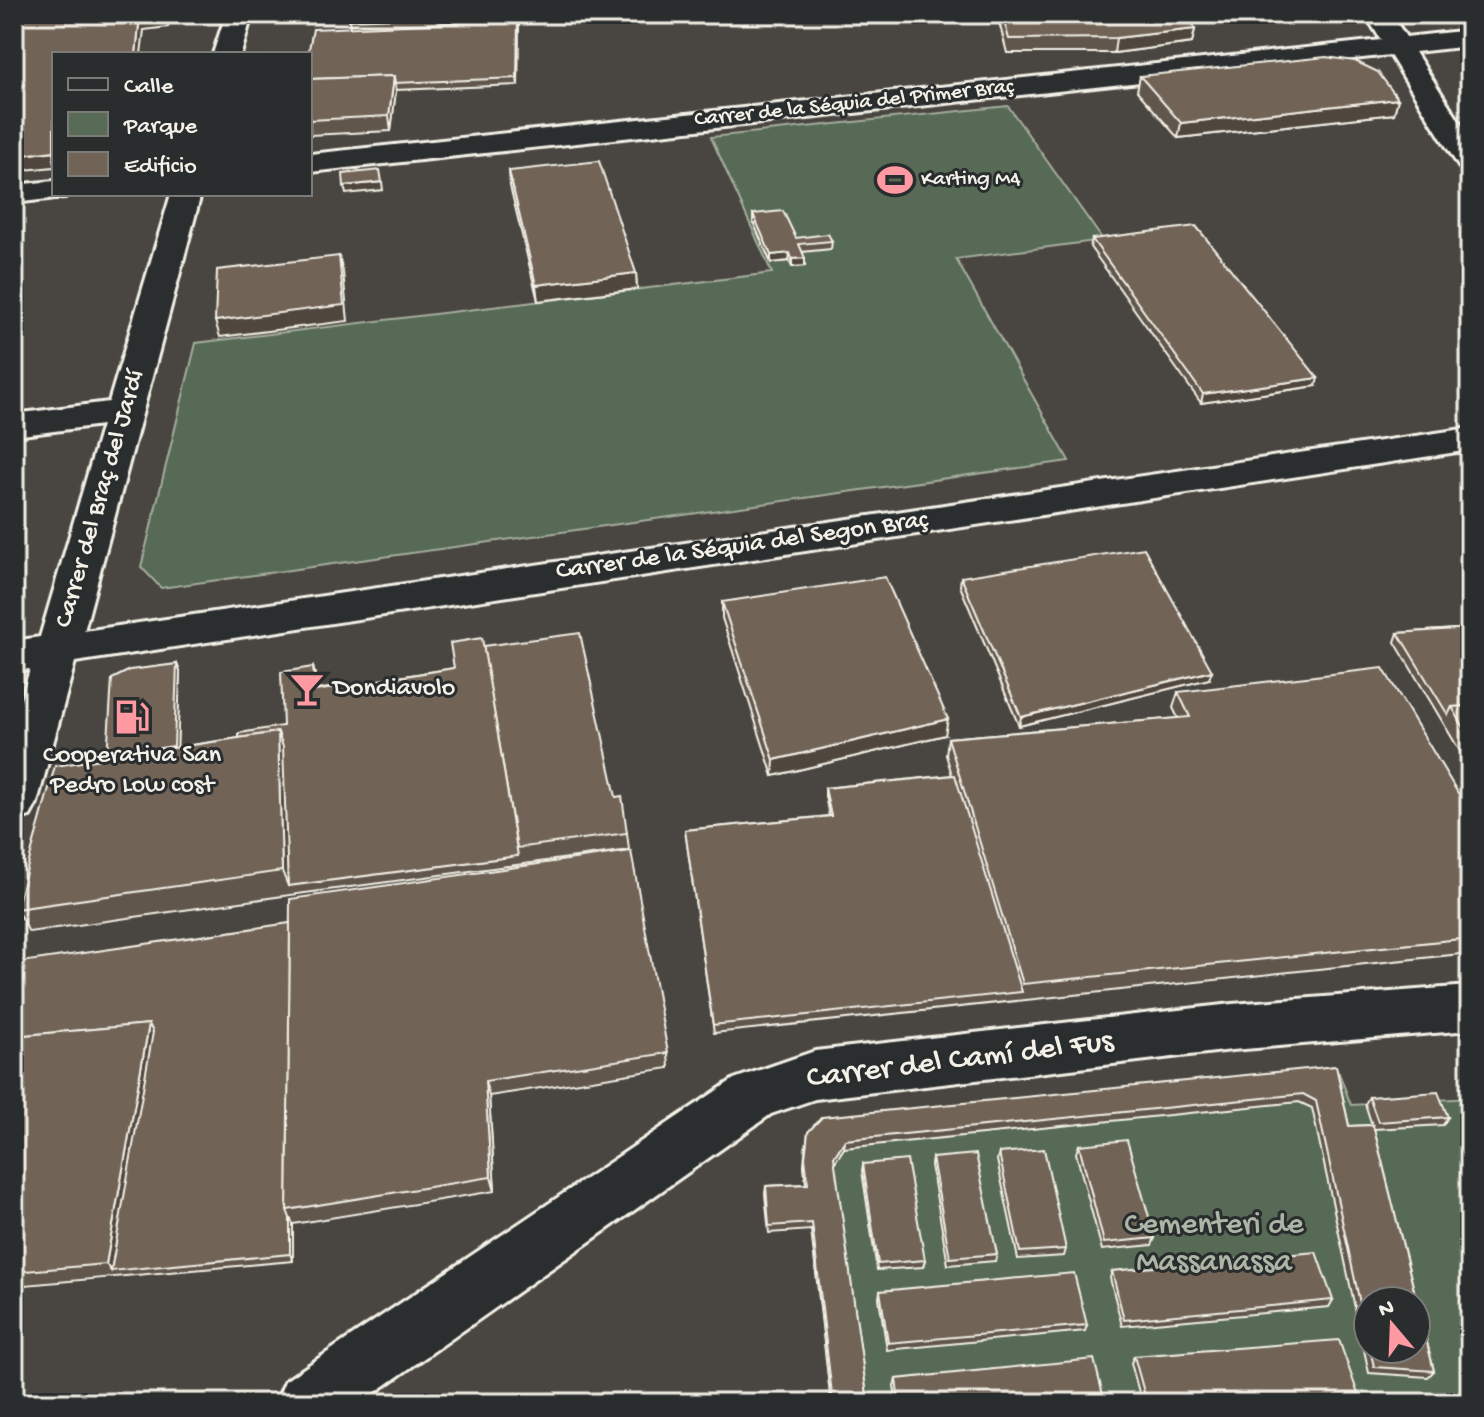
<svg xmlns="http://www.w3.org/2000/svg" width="1484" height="1417" font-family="'Gochi Hand',sans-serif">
<rect width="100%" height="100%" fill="#383836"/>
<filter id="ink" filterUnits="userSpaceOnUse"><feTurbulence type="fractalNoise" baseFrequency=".0125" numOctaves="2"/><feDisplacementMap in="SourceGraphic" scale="16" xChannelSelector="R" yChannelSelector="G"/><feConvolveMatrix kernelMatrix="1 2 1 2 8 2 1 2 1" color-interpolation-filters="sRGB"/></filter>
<g filter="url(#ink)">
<!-- built -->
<path fill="#494540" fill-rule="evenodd" d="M14 14H1470V1403H14ZM54 54H310V194H54ZM1368 1301H1416V1349H1368Z"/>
<!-- green -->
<g fill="#576b56" stroke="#a6ae9f" stroke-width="2" fill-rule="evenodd">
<polygon points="1008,106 1103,240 956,259 1069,461 161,588 141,567 196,343 772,273 711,137"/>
<path d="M1339 1073 1351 1105 1470 1098V1403H831L804 1165 805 1147 810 1135 839 1121ZM1368 1301H1416V1349H1368Z"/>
</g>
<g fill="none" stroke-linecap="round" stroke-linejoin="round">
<!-- minor casing -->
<g stroke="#f4f1e8" stroke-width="6">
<g id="minor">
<polygon points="226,14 252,14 241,54 213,54"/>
<polygon points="1365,14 1391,14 1406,37 1470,30 1470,46 1415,52 1470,138 1470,170 1459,167 1390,55 310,172 310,154 1381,40"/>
<polygon points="54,181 54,194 67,194 65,197 14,203 14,185"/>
<polygon points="171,194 201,194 84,631 1470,428 1470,450 75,662 37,803 30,816 14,821 14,724 30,669 14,671 14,641 40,637 102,425 14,436 14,414 109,402"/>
<polygon points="1470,986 1470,1030 1232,1050 815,1099 771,1114 360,1403 276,1403 285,1381 734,1079 815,1051 1232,1004"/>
</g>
</g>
<!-- minor -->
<use href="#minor" fill="#2a2d2e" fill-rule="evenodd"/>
</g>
<!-- wall -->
<g fill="#61564b" stroke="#f4f1e8" stroke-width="2" fill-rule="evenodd">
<polygon points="350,14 519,14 518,85 396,90 391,131 310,135 310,54 350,27 349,20"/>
<polygon points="997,14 1189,14 1195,29 1192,43 1114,53 1007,53"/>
<polygon points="1140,76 1398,99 1394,114 1178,138 1137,91"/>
<polygon points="509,171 636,273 637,289 538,301 510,186"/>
<polygon points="753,214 796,238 832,241 831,249 802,252 805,266 792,267 789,261 771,263 753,222"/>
<polygon points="1092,239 1316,386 1201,403 1090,247"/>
<polygon points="961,577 1209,679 1019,726 960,586"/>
<polygon points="722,602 945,735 773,776 722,618"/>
<polygon points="1470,628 1470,768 1395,642 1398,633"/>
<polygon points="483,646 616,797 627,833 629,850 290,895 29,932 16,909 108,758 177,664 180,672 177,747 239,738 283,726 313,667 315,675 316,690 454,668"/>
<polygon points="1178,692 1470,813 1470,953 714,1033 685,830 829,816 825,796 825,788 952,775 946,755 948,738 1178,718 1173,708"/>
<polygon points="14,963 668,1053 669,1068 489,1096 495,1191 293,1224 293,1261 14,1286"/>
<path d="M1336 1066 1349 1126 1372 1125 1365 1104 1369 1097 1448 1117 1443 1125 1374 1129 1434 1371 1428 1377 1369 1373 1312 1108 1299 1102 844 1148 834 1163 868 1403H831L811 1230 769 1233 765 1194 766 1186 806 1184 804 1165 808 1132ZM1368 1301 1416 1349H1368Z"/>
<polygon points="1079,1145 1155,1238 1152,1245 1102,1250 1076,1153"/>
<polygon points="999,1153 1066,1249 1064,1256 1018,1259 997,1160"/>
<polygon points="932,1158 997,1254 995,1261 948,1265 931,1165"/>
<polygon points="863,1164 925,1260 923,1267 877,1270 862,1171"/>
<polygon points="1112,1271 1333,1300 1329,1307 1122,1326 1110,1278"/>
<polygon points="880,1291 1087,1325 1085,1331 887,1350 879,1298"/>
<polygon points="1134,1356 1359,1397 1354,1403 1142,1403 1131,1363"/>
<polygon points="896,1379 1105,1403 897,1403 894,1386"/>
</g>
<!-- shaded-wall -->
<g fill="#4f463d" stroke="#f4f1e8" stroke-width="2">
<polygon points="155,14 169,14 168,27 144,30 141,54 136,54 140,15"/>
<polygon points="517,14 519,14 518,85 517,78"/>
<polygon points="1195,29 1192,43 1114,53 1116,38"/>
<polygon points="394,76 396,90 391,131 389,116"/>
<polygon points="1398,99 1394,114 1178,138 1181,123"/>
<polygon points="54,151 54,167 14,171 14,156"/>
<polygon points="382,182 383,190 346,194 344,186"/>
<polygon points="790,253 789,261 771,263 771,255"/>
<polygon points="339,256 343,272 348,321 220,337 215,321"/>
<polygon points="805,258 805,266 792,267 792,259"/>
<polygon points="636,273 637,289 538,301 536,285"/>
<polygon points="1318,378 1316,386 1201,403 1203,394"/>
<polygon points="177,664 180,672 177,754 111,764 107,756"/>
<polygon points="313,667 315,675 317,699 315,691"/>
<polygon points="1212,671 1209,679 1019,726 1021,717"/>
<polygon points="948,719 945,735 773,776 774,760"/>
<polygon points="278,732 286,755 288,886 282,871"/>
<polygon points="149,1024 157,1040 111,1271 106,1264"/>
<polygon points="485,1081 489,1096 495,1191 491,1177"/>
<polygon points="845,1140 844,1148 833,1165 834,1157"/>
<polygon points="290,1218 293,1224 293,1261 290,1254"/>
</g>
<!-- building -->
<g fill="#716457" stroke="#f4f1e8" stroke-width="2">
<polygon points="14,14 155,14 140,15 136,54 54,54 54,151 14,156"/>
<polygon points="350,14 503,14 349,20"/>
<polygon points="1002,14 1189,14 1195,29 1116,38 1009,39"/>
<polygon points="518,20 517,78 395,83 394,76 310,79 310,54 308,54 313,29"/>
<polygon points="1326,57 1355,61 1378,72 1398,99 1181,123 1140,76"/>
<polygon points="394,76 389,116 310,120 310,79"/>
<polygon points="599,161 636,273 536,285 509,171"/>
<polygon points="380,170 382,182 344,186 343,174"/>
<polygon points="783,211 796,238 828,234 832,241 799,244 805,258 792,259 790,253 771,255 753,214"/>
<polygon points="1196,226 1318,378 1203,394 1092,239"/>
<polygon points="339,256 344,305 215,321 217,270"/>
<polygon points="1144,548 1212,671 1021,717 961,577"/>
<polygon points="885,577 948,719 774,760 722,602"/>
<polygon points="1470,628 1470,706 1452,707 1448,715 1398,633"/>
<polygon points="580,633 616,797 622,796 627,833 517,848 483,646"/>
<polygon points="482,638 518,856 288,886 283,747 278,732 239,738 239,733 283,726 281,672 313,667 315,691 454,668 450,643"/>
<polygon points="177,664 174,746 107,756 112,679 130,670"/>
<polygon points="1383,668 1470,813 1470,938 1023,984 948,738 1190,717 1178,692"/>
<polygon points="1470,706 1470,738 1452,707"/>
<polygon points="278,732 282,871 16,909 55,766"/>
<polygon points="955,775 1022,992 713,1025 685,830 831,816 825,788"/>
<polygon points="631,851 668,1053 485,1081 491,1177 287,1210 290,899"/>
<polygon points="290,923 287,1210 290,1218 290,1254 111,1271 153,1032 149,1024 14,1036 14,963"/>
<polygon points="149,1024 106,1264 14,1272 14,1036"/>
<polygon points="1336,1066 1349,1126 1373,1125 1434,1371 1374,1367 1370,1349 1416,1349 1416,1301 1368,1301 1368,1340 1316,1101 1303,1094 845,1140 834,1157 868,1403 833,1403 812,1223 769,1226 766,1186 808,1184 805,1158 808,1132 822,1117"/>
<polygon points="1438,1092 1448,1117 1378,1122 1369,1097"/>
<polygon points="1127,1140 1155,1238 1104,1243 1079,1145"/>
<polygon points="1044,1149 1066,1249 1020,1252 999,1153"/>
<polygon points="976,1154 997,1254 950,1258 932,1158"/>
<polygon points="907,1160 925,1260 878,1264 863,1164"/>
<polygon points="1316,1252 1333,1300 1124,1320 1112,1271"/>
<polygon points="1074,1273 1087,1325 888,1343 880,1291"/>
<polygon points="1339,1340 1359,1397 1291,1403 1147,1403 1134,1356"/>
<polygon points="1094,1359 1105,1403 899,1403 896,1379"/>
</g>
</g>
<!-- icons -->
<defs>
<g id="stadium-bare" transform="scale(2.76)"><path d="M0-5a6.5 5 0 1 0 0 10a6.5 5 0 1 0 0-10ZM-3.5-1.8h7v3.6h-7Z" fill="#ff9aa2" stroke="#2a2d2e" stroke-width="2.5" paint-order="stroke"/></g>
<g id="bar-bare" transform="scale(2.76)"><path d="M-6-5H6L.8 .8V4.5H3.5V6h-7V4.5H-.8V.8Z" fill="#ff9aa2" stroke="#2a2d2e" stroke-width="2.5" paint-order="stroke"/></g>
<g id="fuel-bare" transform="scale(2.76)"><path d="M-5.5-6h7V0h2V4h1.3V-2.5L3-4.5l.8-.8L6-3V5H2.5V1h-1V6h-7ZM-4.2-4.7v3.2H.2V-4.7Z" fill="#ff9aa2" stroke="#2a2d2e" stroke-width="2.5" paint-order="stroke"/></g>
</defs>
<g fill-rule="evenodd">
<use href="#stadium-bare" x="895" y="180"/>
<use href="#bar-bare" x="307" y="689"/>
<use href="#fuel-bare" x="132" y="717"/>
</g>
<g text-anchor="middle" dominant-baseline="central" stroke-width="6" stroke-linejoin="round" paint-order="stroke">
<!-- far-street labels -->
<g font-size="22" fill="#f4f1e8" stroke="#2a2d2e">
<text transform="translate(854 104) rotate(-6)">Carrer de la Séquia del Primer Braç</text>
</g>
<!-- far-poi labels -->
<g font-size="22" fill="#f4f1e8" stroke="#2a2d2e" text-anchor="start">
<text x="921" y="180">Karting M4</text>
</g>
<!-- street labels -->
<g font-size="26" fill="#f4f1e8" stroke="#2a2d2e">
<text transform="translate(101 499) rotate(-74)">Carrer del Braç del Jardí</text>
<text transform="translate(742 547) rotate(-8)">Carrer de la Séquia del Segon Braç</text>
</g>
<!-- poi labels -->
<g font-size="26" fill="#f4f1e8" stroke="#2a2d2e" text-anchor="start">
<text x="333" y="689">Dondiavolo</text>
<text x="132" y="756" text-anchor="middle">Cooperativa San<tspan x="132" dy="30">Pedro Low cost</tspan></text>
</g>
<!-- near-street labels -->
<g font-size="32" fill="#f4f1e8" stroke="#2a2d2e">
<text transform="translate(960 1061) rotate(-7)">Carrer del Camí del Fus</text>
</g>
<!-- near-park labels -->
<g font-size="32" fill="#adb5a6" stroke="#2a2d2e">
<text x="1214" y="1226">Cementeri de<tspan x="1214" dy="37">Massanassa</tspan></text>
</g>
</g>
<!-- margin -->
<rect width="1484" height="1417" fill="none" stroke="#2a2d2e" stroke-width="48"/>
<rect x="24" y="24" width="1436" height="1369" fill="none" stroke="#f4f1e8" stroke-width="3" filter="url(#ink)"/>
<!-- legend -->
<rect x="52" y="52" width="260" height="144" fill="#2a2d2e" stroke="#7b7b78" stroke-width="2"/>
<rect x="68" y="78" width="40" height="12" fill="#2a2d2e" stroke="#7b7b78" stroke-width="2"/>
<text x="124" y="92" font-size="24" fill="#f4f1e8">Calle</text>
<rect x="68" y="112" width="40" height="24" fill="#576b56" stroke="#7b7b78" stroke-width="2"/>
<text x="124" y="132" font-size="24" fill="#f4f1e8">Parque</text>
<rect x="68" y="152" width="40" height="24" fill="#716457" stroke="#7b7b78" stroke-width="2"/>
<text x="124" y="172" font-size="24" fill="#f4f1e8">Edificio</text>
<!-- north arrow -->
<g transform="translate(1392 1325) rotate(341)"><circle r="38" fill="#2a2d2e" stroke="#7b7b78" stroke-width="2"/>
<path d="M0-6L14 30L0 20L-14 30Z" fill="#ff9aa2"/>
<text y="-12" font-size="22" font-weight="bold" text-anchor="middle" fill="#f4f1e8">N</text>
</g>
</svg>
